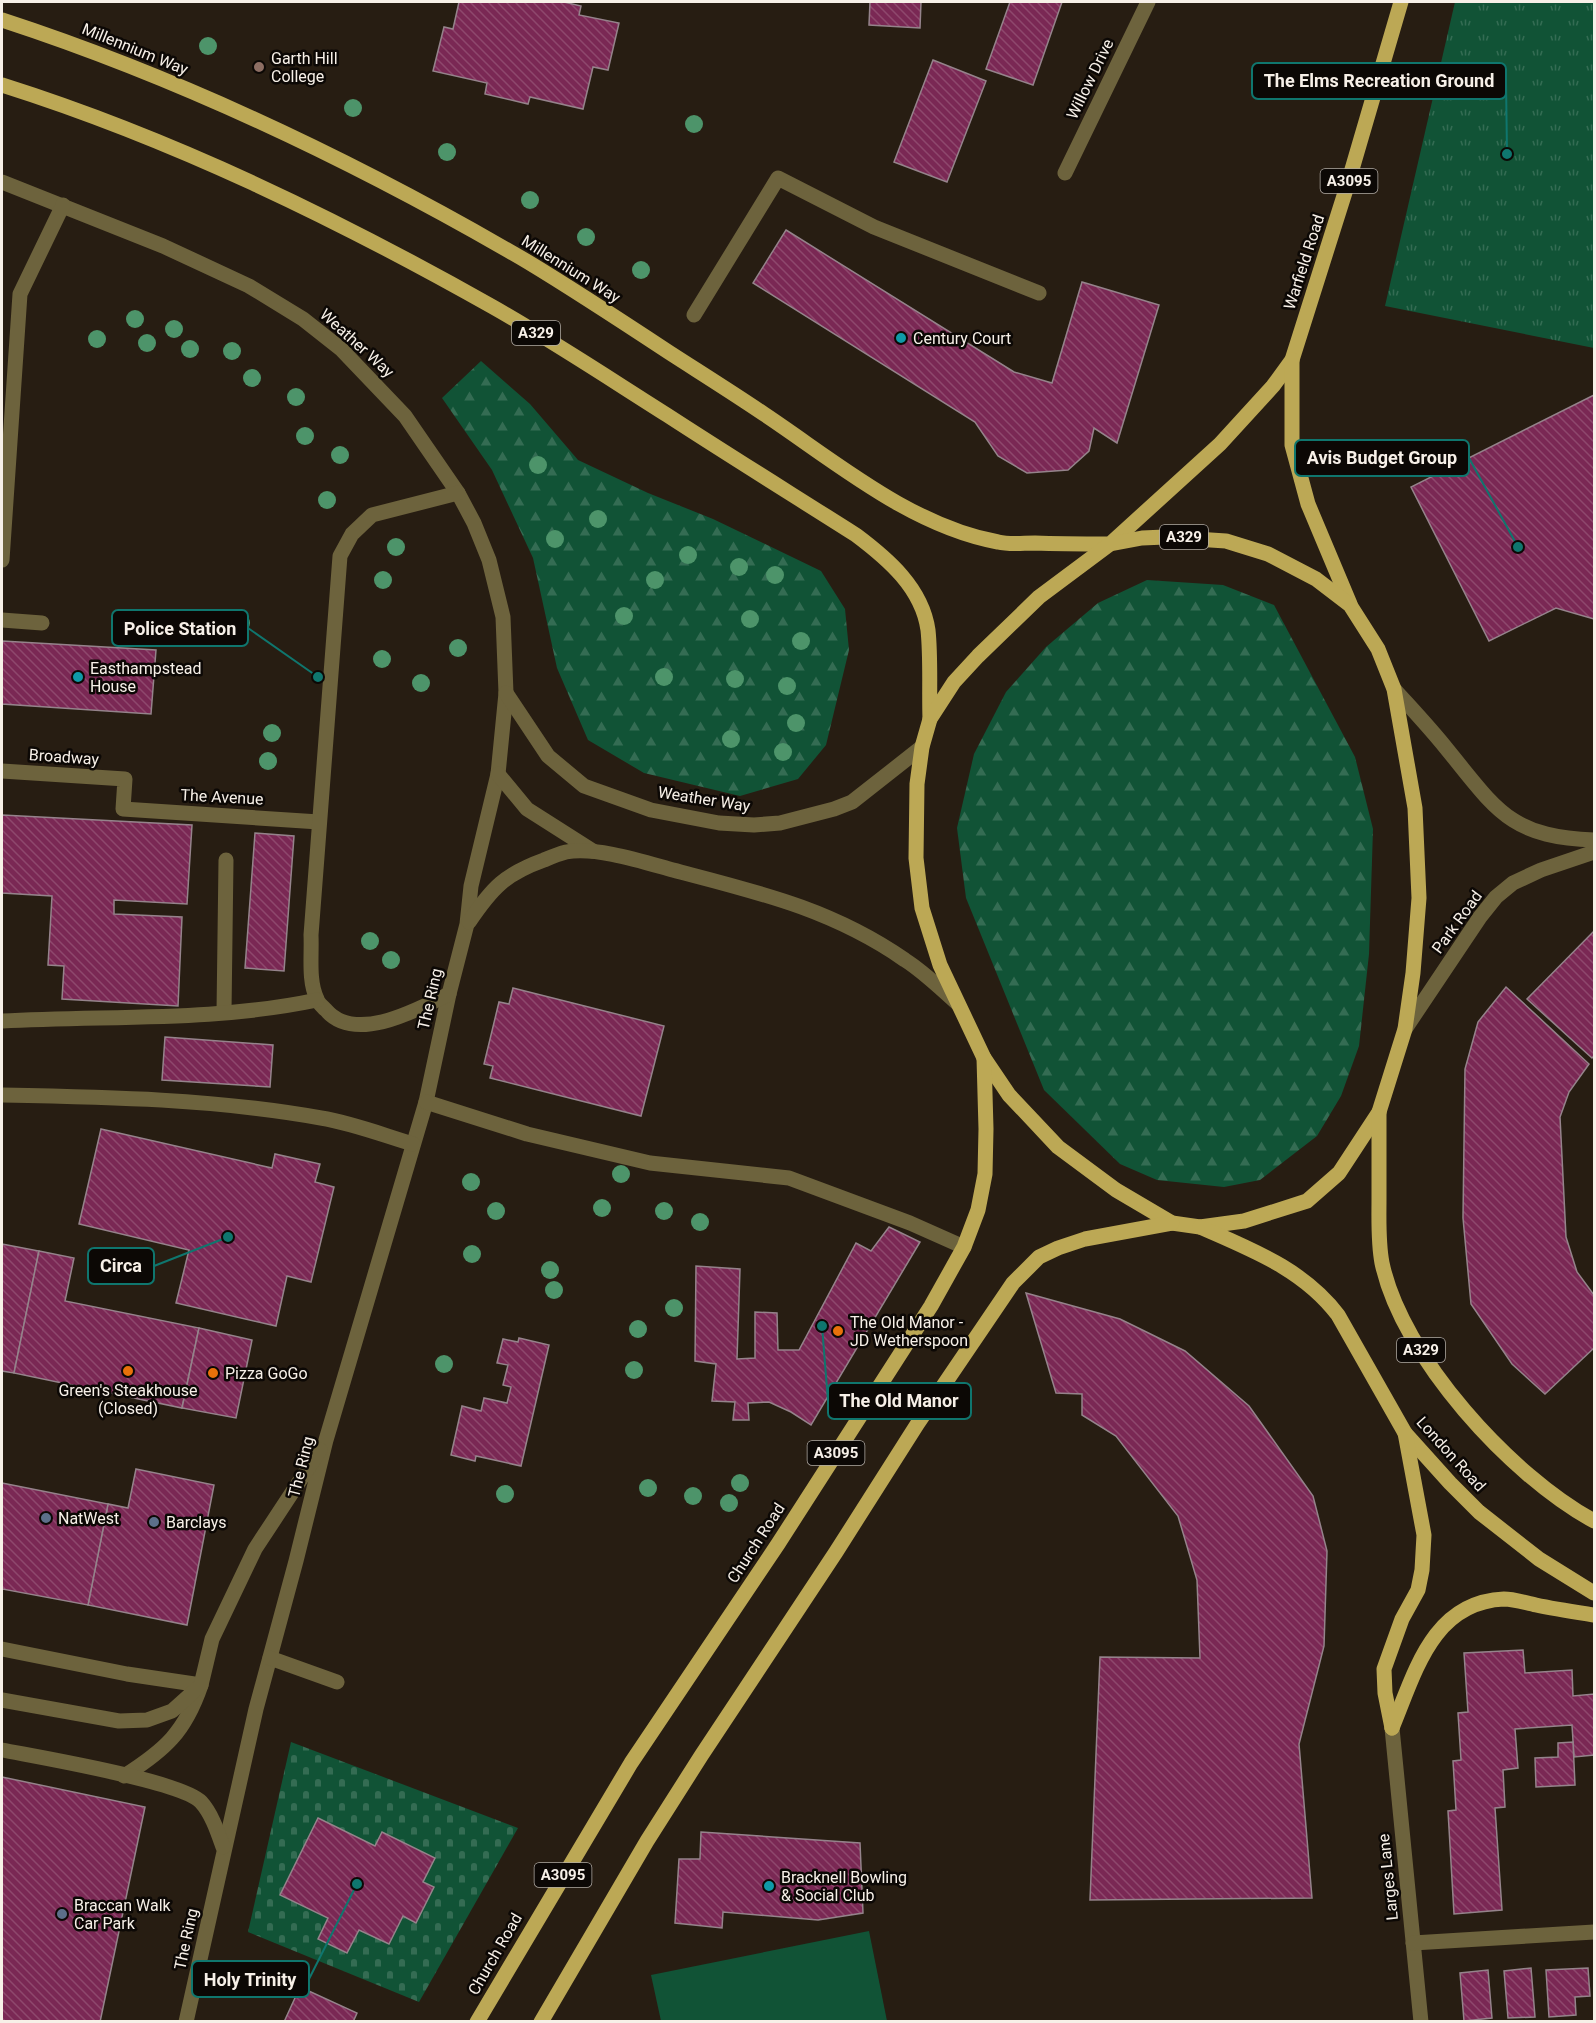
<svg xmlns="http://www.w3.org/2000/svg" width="1596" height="2023" font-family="Roboto,sans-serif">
<defs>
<pattern id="grass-tufts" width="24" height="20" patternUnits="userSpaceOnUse" patternTransform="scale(1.5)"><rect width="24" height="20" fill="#115336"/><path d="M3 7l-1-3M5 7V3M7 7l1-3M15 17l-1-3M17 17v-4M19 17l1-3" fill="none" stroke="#346c53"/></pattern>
<pattern id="forest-firs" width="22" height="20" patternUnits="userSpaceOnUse" patternTransform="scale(1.5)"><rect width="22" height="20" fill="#115336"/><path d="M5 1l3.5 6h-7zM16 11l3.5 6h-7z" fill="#346c53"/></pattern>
<pattern id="cemetery-stones" width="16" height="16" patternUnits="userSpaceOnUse" patternTransform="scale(1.5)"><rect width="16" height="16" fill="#115336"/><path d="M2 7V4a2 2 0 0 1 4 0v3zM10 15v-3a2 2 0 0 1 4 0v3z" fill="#346c53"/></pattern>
<pattern id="building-back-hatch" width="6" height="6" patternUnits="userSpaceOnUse" patternTransform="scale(1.5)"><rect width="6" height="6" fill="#7a2854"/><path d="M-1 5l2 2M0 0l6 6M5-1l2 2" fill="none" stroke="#8e486d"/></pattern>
</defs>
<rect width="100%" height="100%" fill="#271d12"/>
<!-- grass -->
<polygon fill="url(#grass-tufts)" points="1455,2 1594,2 1594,348 1385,306"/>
<!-- forest -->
<g fill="url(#forest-firs)">
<polygon points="481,361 530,404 578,460 648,493 713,519 821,571 845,609 849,650 826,745 798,779 740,796 644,773 588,740 557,668 533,558 492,470 442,398"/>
<polygon points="1147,580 1223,585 1274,605 1355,757 1373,829 1369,954 1359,1046 1341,1096 1317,1136 1260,1180 1224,1187 1157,1180 1120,1164 1044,1090 966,898 957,828 974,754 1006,692 1046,647 1098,603"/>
</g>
<!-- cemetery -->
<polygon fill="url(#cemetery-stones)" points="291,1742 518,1828 419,2002 248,1932"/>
<!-- pitch -->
<polygon fill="#115336" points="869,1931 887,2021 661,2021 651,1975"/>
<!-- building -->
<g fill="url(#building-back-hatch)" stroke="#95838b" stroke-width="1.5">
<polygon points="459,2 564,2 581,6 579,15 619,23 608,70 593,67 583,109 530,97 528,104 485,94 487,83 433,71 444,27 453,29"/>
<polygon points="870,2 921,2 920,28 869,25"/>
<polygon points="1010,2 1062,2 1033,85 986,69"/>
<polygon points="933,60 986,81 947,182 894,162"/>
<polygon points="786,230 1014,372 1052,383 1082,282 1159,305 1117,443 1094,428 1089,451 1068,470 1027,473 998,456 975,422 753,283"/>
<polygon points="1594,395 1594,619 1556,608 1489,641 1411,487"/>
<polygon points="2,641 156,650 151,714 2,704"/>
<polygon points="2,815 192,825 187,904 114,900 114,914 182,917 178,1006 62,999 64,966 48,965 52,896 2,893"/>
<polygon points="255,833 294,836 284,971 245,968"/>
<polygon points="1594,931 1594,1056 1592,1058 1527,999"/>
<polygon points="1506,987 1589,1064 1569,1092 1560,1117 1566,1237 1577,1272 1594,1295 1594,1348 1545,1394 1512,1364 1471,1304 1463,1218 1465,1069 1478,1022"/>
<polygon points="513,988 664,1026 641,1116 490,1078 493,1066 484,1064 499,1002 509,1004"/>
<polygon points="165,1037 273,1045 270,1087 162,1080"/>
<polygon points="101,1129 272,1168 275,1154 320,1164 315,1182 334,1187 311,1282 287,1276 276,1326 176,1303 189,1250 79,1224"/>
<polygon points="889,1227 920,1242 811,1425 791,1412 769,1402 748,1403 749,1420 733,1420 735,1402 712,1401 716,1364 695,1361 696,1266 740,1269 737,1359 755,1358 755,1312 777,1313 778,1350 799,1350 856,1243 871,1251"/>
<polygon points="2,1244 39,1251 14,1373 2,1371"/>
<polygon points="39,1251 74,1258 65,1301 199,1328 182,1408 14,1373"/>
<polygon points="1026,1293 1120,1319 1185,1351 1249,1406 1313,1496 1327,1551 1324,1646 1299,1744 1312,1898 1090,1900 1100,1657 1200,1658 1197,1580 1178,1516 1116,1436 1082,1415 1082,1394 1056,1393"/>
<polygon points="199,1328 252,1340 236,1418 182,1408"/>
<polygon points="519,1338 549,1345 521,1466 476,1456 475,1461 451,1455 462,1406 481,1411 484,1398 507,1403 511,1387 503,1385 508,1365 497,1363 503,1339 518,1342"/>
<polygon points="136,1469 214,1485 187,1625 88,1605 108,1504 128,1508"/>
<polygon points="2,1483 108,1504 88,1605 2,1589"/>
<polygon points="1523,1650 1525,1673 1572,1670 1573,1696 1594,1694 1594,1755 1574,1757 1572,1725 1515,1729 1518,1768 1503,1770 1505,1807 1495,1808 1502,1910 1454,1914 1448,1811 1456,1810 1453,1761 1461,1760 1458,1713 1468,1712 1464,1653"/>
<polygon points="1573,1742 1575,1785 1536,1787 1535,1758 1558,1757 1558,1743"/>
<polygon points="2,1777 145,1807 100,2022 2,2022"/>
<polygon points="318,1818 375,1846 382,1832 435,1858 423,1882 434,1887 416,1923 403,1916 389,1944 359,1930 347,1953 318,1939 328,1918 280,1895"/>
<polygon points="701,1832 860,1843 863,1913 818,1920 723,1912 722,1928 675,1923 679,1859 700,1859"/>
<polygon points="1531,1968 1535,2017 1508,2018 1504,1971"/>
<polygon points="1588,1968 1590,1996 1575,1997 1576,2015 1549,2017 1546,1970"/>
<polygon points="1488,1970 1492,2018 1464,2021 1460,1973"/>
<polygon points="300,1987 357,2013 353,2022 284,2022"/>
</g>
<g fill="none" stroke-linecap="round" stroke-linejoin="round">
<!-- minor -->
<g stroke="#6d633d" stroke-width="15">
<polyline points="1065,173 1148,2"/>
<polyline points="2,182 163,246 249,286 303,319 341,349 405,416 458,493 474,523 489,560 503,617 506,693 498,774 471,886 467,924 449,994 426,1102 326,1440 296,1561 256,1709 186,2022"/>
<polyline points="694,315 778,178 874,227 1039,293"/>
<polyline points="2,560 20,294 63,205"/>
<polyline points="2,620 42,623"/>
<path d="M1394 689C1412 709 1430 728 1446 748 1496 809 1509 837 1594 840"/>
<polyline points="506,693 548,756 584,786 651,810 719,823 754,825 780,823 834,809 852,802 922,747"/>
<polyline points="2,771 125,779 123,809 319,822"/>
<polyline points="498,774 527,809 593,851"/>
<path d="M469 922C492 888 505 874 544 860 551 857 558 854 566 852 595 846 644 862 673 870 757 892 832 909 905 960 924 972 941 989 958 1004"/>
<path d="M449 994C417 1010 355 1044 326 1010 323 1007 318 1003 317 999 308 981 312 955 311 935L340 556 352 534 372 515 458 493"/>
<polyline points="224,1012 226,860"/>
<path d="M2 1021C107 1015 213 1022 317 1000"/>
<polyline points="1405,1029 1480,917 1496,897 1513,883 1541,870 1594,852"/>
<path d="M2 1095C108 1097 215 1099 321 1118 352 1123 383 1135 413 1144"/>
<polyline points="426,1102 527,1134 650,1163 789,1178 910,1223 964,1247"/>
<path d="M2 1649 127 1674 201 1685C185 1732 165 1750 124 1776"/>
<polyline points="270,1658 337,1682"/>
<polyline points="2,1700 119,1721 147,1720 172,1711 201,1685 212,1639 255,1549 320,1450"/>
<polyline points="1392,1728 1421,2022"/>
<path d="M2 1750C37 1757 181 1781 201 1802 212 1814 218 1833 223 1847"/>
<polyline points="1413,1943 1594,1932"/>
</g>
<!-- major -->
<g stroke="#bca855" stroke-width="15">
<path d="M2 20C186 80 360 164 528 262 576 291 623 322 670 353 701 373 733 393 764 414 836 462 911 526 998 542 1010 545 1023 543 1035 543 1060 544 1085 544 1110 544L1220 444 1273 386 1292 360 1348 183 1401 2"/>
<path d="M2 85C173 139 337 219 493 307 553 341 610 379 667 415 730 456 793 495 856 535 888 559 922 588 928 630 931 659 929 690 930 719"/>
<polyline points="1292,360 1292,445 1308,504 1350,604"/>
<polygon points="1165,537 1226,541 1268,554 1316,579 1350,605 1378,649 1394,689 1415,808 1419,898 1413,973 1405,1029 1379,1112 1339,1173 1307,1201 1244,1221 1200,1227 1172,1223 1116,1190 1058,1147 1009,1095 984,1058 940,965 922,908 916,858 917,784 922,747 930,719 954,682 978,656 1039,597 1110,544 1142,538"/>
<path d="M1379 1112C1379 1141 1379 1170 1379 1199 1379 1220 1378 1242 1382 1263 1402 1357 1511 1476 1594 1521"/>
<path d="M1200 1227C1252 1250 1303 1269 1338 1315L1405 1433 1450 1483 1479 1512 1539 1559 1594 1593"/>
<polyline points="1392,1728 1385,1693 1384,1669 1402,1619 1418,1590 1422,1570 1424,1535 1405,1433"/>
<path d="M1392 1728C1415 1673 1432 1602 1504 1599 1514 1599 1526 1603 1536 1605 1555 1609 1575 1612 1594 1615"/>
<polyline points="477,2022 631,1763 778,1544 931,1306 964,1247 978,1210 985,1174 986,1129 984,1058"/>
<polyline points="541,2022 647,1841 701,1756 836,1552 918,1423 1013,1283 1039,1257 1058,1248 1085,1239 1172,1223"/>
</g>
</g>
<!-- trees -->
<g fill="#4d946a">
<circle cx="208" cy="46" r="9"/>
<circle cx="353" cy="108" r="9"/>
<circle cx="694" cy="124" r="9"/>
<circle cx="447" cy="152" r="9"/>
<circle cx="530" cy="200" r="9"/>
<circle cx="586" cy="237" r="9"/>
<circle cx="641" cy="270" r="9"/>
<circle cx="135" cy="319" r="9"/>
<circle cx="174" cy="329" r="9"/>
<circle cx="97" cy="339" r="9"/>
<circle cx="147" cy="343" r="9"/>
<circle cx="190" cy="349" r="9"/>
<circle cx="232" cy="351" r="9"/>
<circle cx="252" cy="378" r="9"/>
<circle cx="296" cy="397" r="9"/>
<circle cx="305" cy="436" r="9"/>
<circle cx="340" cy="455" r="9"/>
<circle cx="538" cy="465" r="9"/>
<circle cx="327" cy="500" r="9"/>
<circle cx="598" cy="519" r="9"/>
<circle cx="555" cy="539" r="9"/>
<circle cx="396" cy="547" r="9"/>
<circle cx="688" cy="555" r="9"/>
<circle cx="739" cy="567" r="9"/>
<circle cx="775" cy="575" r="9"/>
<circle cx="383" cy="580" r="9"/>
<circle cx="655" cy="580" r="9"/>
<circle cx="624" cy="616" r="9"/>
<circle cx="750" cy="619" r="9"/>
<circle cx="241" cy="623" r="9"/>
<circle cx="801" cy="641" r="9"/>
<circle cx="458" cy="648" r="9"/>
<circle cx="382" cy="659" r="9"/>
<circle cx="664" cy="677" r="9"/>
<circle cx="735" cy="679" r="9"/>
<circle cx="421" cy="683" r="9"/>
<circle cx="787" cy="686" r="9"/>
<circle cx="796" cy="723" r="9"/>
<circle cx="272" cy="733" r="9"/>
<circle cx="731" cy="739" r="9"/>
<circle cx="783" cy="752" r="9"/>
<circle cx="268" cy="761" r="9"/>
<circle cx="370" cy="941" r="9"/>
<circle cx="391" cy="960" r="9"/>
<circle cx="621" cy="1174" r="9"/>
<circle cx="471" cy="1182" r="9"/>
<circle cx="602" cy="1208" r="9"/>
<circle cx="496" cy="1211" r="9"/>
<circle cx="664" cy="1211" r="9"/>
<circle cx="700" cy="1222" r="9"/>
<circle cx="472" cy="1254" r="9"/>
<circle cx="550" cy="1270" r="9"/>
<circle cx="554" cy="1290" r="9"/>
<circle cx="674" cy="1308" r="9"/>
<circle cx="638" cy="1329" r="9"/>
<circle cx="444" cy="1364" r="9"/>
<circle cx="634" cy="1370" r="9"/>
<circle cx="740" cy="1483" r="9"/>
<circle cx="648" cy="1488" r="9"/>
<circle cx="505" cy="1494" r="9"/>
<circle cx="693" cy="1496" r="9"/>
<circle cx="729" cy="1503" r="9"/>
</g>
<!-- markers -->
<circle fill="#8d6e63" stroke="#0c0805" stroke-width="2" cx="259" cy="67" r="6"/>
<g fill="#0f9aa8" stroke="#0c0805" stroke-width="2">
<circle cx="901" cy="338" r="6"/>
<circle cx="78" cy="677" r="6"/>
<circle cx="769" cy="1886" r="6"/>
</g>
<g fill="#e8710a" stroke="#0c0805" stroke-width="2">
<circle cx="838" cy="1331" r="6"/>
<circle cx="128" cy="1371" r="6"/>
<circle cx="213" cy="1373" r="6"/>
</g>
<g fill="#5c6f8a" stroke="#0c0805" stroke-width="2">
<circle cx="46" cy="1518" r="6"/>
<circle cx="154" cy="1522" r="6"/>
<circle cx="62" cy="1914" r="6"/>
</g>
<g text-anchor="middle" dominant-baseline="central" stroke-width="5" stroke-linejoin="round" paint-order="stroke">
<!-- shield labels -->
<g fill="#0c0805" stroke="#b0aaa4" stroke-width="1.5">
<rect x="1320.5" y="169" width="57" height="24" rx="4.5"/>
<rect x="512" y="321" width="48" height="24" rx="4.5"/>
<rect x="1160" y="525" width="48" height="24" rx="4.5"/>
<rect x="1397" y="1338" width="48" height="24" rx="4.5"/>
<rect x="807.5" y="1441" width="57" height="24" rx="4.5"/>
<rect x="534.5" y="1863" width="57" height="24" rx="4.5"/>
</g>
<g font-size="15" font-weight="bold" fill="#f7f0e8">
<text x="1349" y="181">A3095</text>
<text x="536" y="333">A329</text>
<text x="1184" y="537">A329</text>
<text x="1421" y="1350">A329</text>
<text x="836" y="1453">A3095</text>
<text x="563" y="1875">A3095</text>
</g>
<!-- street labels -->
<g font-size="16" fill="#f7f0e8" stroke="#0c0805">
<text transform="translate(135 49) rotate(22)">Millennium Way</text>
<text transform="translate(1090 79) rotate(-64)">Willow Drive</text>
<text transform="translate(1304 262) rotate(-72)">Warfield Road</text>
<text transform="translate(571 269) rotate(32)">Millennium Way</text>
<text transform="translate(357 343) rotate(42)">Weather Way</text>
<text transform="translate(64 757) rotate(4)">Broadway</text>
<text transform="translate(222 797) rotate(3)">The Avenue</text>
<text transform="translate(704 799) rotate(9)">Weather Way</text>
<text transform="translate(1457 922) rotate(-54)">Park Road</text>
<text transform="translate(430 999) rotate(-77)">The Ring</text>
<text transform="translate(1451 1454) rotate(48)">London Road</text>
<text transform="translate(301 1467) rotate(-76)">The Ring</text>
<text transform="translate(756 1543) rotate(-57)">Church Road</text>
<text transform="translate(1388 1877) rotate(-96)">Larges Lane</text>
<text transform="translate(186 1939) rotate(-78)">The Ring</text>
<text transform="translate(495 1954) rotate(-60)">Church Road</text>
</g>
<!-- poi labels -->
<g font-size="16" fill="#f7f0e8" stroke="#0c0805" text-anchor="start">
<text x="271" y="58">Garth Hill<tspan x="271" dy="18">College</tspan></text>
<text x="913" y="338">Century Court</text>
<text x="90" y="668">Easthampstead<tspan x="90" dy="18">House</tspan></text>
<text x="850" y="1322">The Old Manor -<tspan x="850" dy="18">JD Wetherspoon</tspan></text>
<text x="225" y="1373">Pizza GoGo</text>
<text x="128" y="1390" text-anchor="middle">Green's Steakhouse<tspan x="128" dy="18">(Closed)</tspan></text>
<text x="58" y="1518">NatWest</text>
<text x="166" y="1522">Barclays</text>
<text x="781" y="1877">Bracknell Bowling<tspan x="781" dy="18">&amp; Social Club</tspan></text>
<text x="74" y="1905">Braccan Walk<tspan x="74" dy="18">Car Park</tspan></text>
</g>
</g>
<!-- callouts -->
<path fill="none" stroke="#0f766e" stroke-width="2" d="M1507 154L1506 81M1518 547L1469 458M318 677L248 628M228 1237L154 1266M822 1326L828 1401M357 1884L309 1979"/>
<g fill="#0f766e" stroke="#0c0805" stroke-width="2">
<circle cx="1507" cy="154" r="6"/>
<circle cx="1518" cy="547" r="6"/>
<circle cx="318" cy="677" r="6"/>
<circle cx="228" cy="1237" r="6"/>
<circle cx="822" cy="1326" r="6"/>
<circle cx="357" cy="1884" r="6"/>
</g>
<g fill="#0c0805" stroke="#0f766e" stroke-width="2">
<rect x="1252" y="63" width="254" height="36" rx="6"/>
<rect x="1295" y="440" width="174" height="36" rx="6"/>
<rect x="112" y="610" width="136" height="36" rx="6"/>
<rect x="88" y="1248" width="66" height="36" rx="6"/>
<rect x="828" y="1383" width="143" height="36" rx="6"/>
<rect x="192" y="1961" width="117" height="36" rx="6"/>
</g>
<g font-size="18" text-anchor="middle" font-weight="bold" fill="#f7f0e8">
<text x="1379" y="87">The Elms Recreation Ground</text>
<text x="1382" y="464">Avis Budget Group</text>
<text x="180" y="635">Police Station</text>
<text x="121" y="1272">Circa</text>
<text x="899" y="1407">The Old Manor</text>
<text x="250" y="1986">Holy Trinity</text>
</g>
<!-- border -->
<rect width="1596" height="2023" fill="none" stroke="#f7f0e8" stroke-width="6"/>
</svg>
